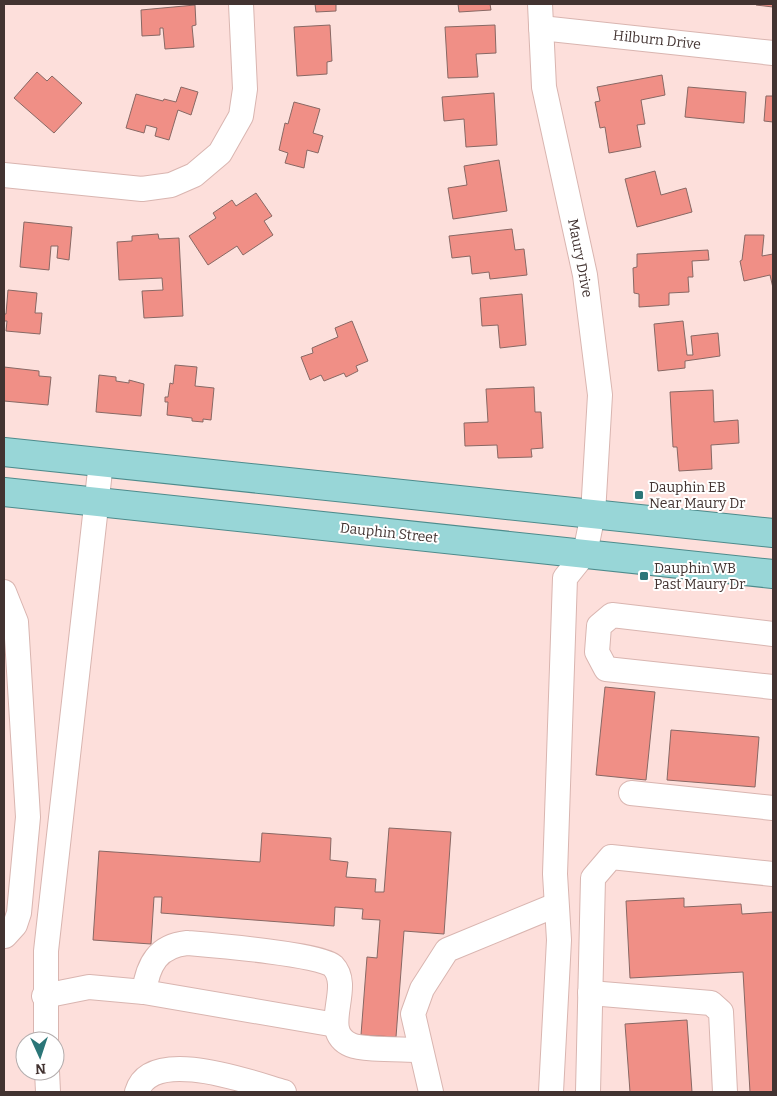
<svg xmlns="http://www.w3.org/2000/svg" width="777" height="1096" font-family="Bitter,serif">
<rect width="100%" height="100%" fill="#fddfdb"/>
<!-- building -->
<g fill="#f08f86" stroke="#886864">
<polygon points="315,4 336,4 336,11 316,12"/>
<polygon points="458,4 490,4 491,10 459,12"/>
<polygon points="756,4 773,4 773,7 756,5"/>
<polygon points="195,5 196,25 192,26 194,47 165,49 163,28 160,28 160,35 142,36 141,10"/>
<polygon points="330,25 332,61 327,62 327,74 297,76 294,27"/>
<polygon points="495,25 496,53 476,54 478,77 448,78 445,27"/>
<polygon points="37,72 47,81 52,76 82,103 54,133 14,98"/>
<polygon points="662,75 665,95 641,100 645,124 637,125 641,147 609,153 605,127 600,128 596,107 595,102 600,101 597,87"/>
<polygon points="181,87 198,92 191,115 178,110 169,140 155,136 157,128 146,125 144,133 126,128 136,94 163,101 164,99 176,102"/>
<polygon points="688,87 746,92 744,123 685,117"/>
<polygon points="494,93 497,145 466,147 464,119 444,121 442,97"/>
<polygon points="766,96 773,96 773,122 764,121"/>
<polygon points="294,102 320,109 313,133 323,136 318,153 307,150 304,168 285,163 288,153 279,150 285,123 288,124"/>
<polygon points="499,160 507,211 453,219 448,188 467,185 464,166"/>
<polygon points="655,171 661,195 686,188 692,212 637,227 625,179"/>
<polygon points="256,193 272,216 264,221 273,235 243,255 237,246 208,265 189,236 216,218 213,213 232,200 236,206"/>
<polygon points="24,222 72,227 69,260 57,258 58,246 51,246 49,270 20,267"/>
<polygon points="512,229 515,250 524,249 527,275 490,279 489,272 472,274 470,256 452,258 449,236"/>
<polygon points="158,234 159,239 179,238 183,316 144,318 142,291 163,290 162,278 119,280 117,242 132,241 132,236"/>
<polygon points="745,235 764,235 762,256 773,254 773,288 770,275 744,281 740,261 742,260"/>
<polygon points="708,250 709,260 692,261 693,277 688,277 689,292 669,293 669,305 639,307 639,294 634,293 633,268 637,267 637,254"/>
<polygon points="8,290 37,293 35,313 42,313 40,334 6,331 7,321 4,321 4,314 6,314"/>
<polygon points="522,294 526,345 500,348 498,325 482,326 480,298"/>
<polygon points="352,321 368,361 356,366 358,371 346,377 344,373 324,381 321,375 310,380 301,357 313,353 312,348 338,337 335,328"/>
<polygon points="683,321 687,355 693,355 691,336 718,333 720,356 685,361 685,368 658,371 654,324"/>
<polygon points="175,365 197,367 195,386 214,388 211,420 203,419 203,422 192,421 192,418 167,415 168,402 165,402 165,397 168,397 170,383 173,384"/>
<polygon points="4,367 39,371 39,376 51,377 48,405 4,401"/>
<polygon points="99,375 116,377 116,381 129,383 129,380 144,384 141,416 96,412"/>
<polygon points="534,387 535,412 541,412 543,448 531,449 532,457 498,458 497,445 465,446 464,423 488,422 486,389"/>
<polygon points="713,390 714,422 738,420 739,443 711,445 712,469 679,471 677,447 673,447 670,392"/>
<polygon points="605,687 655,692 646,780 596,775"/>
<polygon points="671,730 759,737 755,787 667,780"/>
<polygon points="389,828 451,832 444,934 404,931 396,1037 361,1035 367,957 377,958 380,920 362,919 363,909 335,907 334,926 161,913 162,897 154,897 151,944 93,940 99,851 260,862 262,833 331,838 330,860 348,862 346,877 376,879 375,892 384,892"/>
<polygon points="684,898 684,907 741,904 742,914 773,912 773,1092 750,1092 743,972 630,978 626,901"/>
<polygon points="687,1020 692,1092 630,1092 625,1024"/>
</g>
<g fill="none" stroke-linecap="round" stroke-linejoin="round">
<!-- minor casing -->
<g stroke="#d9b5b0" stroke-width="26">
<g id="minor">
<polyline points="540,4 544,87 585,275 600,395 593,514 585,553 565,578 555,874 559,940 551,1092"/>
<polyline points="541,28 773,53"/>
<polyline points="4,175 142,189 171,185 194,175 220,153 241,116 245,89 241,4"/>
<polyline points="4,592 16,622 28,817 19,913 15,925 5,936"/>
<polyline points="773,634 612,615 599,626 597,652 606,669 773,687"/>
<polyline points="631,793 773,808"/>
<path d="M144 992C148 964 158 946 187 943 210 945 321 954 333 966 354 988 318 1031 351 1045 363 1050 404 1049 419 1050"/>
<polyline points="590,993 711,1003 721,1012 725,1092"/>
<polyline points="44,996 89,987 144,992 336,1025"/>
<polyline points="46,1041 46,951 101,462"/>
<polyline points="47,1071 48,1092"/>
<path d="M137 1092C151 1045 252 1083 284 1092"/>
<polyline points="431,1092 413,1014 422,989 447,950 556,905"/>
<polyline points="588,1092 593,878 611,857 773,874"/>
</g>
</g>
<!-- major casing -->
<g stroke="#4d8b8c" stroke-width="30">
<g id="major">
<polyline points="4,452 773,533"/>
<polyline points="4,492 773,574"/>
</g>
</g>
<!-- minor -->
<use href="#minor" stroke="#fff" stroke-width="24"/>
<!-- major -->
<use href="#major" stroke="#98d6d7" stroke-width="28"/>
</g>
<!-- markers -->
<g fill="#2b7678" stroke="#fff" stroke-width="2">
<rect x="634" y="490" width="10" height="10" rx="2.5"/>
<rect x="639" y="571" width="10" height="10" rx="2.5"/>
</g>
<g text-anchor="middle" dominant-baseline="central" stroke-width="4" stroke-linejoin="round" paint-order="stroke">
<!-- street labels -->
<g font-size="14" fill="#423331" stroke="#fff">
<text transform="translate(657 40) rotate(6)">Hilburn Drive</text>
<text transform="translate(580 258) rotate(79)">Maury Drive</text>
<text transform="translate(389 533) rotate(6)">Dauphin Street</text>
</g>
<!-- poi labels -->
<g font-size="14" fill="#423331" stroke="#fff" text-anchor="start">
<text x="649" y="487">Dauphin EB<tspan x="649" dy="16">Near Maury Dr</tspan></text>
<text x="654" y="568">Dauphin WB<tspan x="654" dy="16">Past Maury Dr</tspan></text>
</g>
</g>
<!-- border -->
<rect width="777" height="1096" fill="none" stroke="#423331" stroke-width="10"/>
<!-- north arrow -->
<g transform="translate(40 1056) rotate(177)"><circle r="24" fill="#ffffff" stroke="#b3adad"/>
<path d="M0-4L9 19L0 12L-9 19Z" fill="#2b7678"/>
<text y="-8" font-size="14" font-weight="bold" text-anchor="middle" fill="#423331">N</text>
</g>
</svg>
